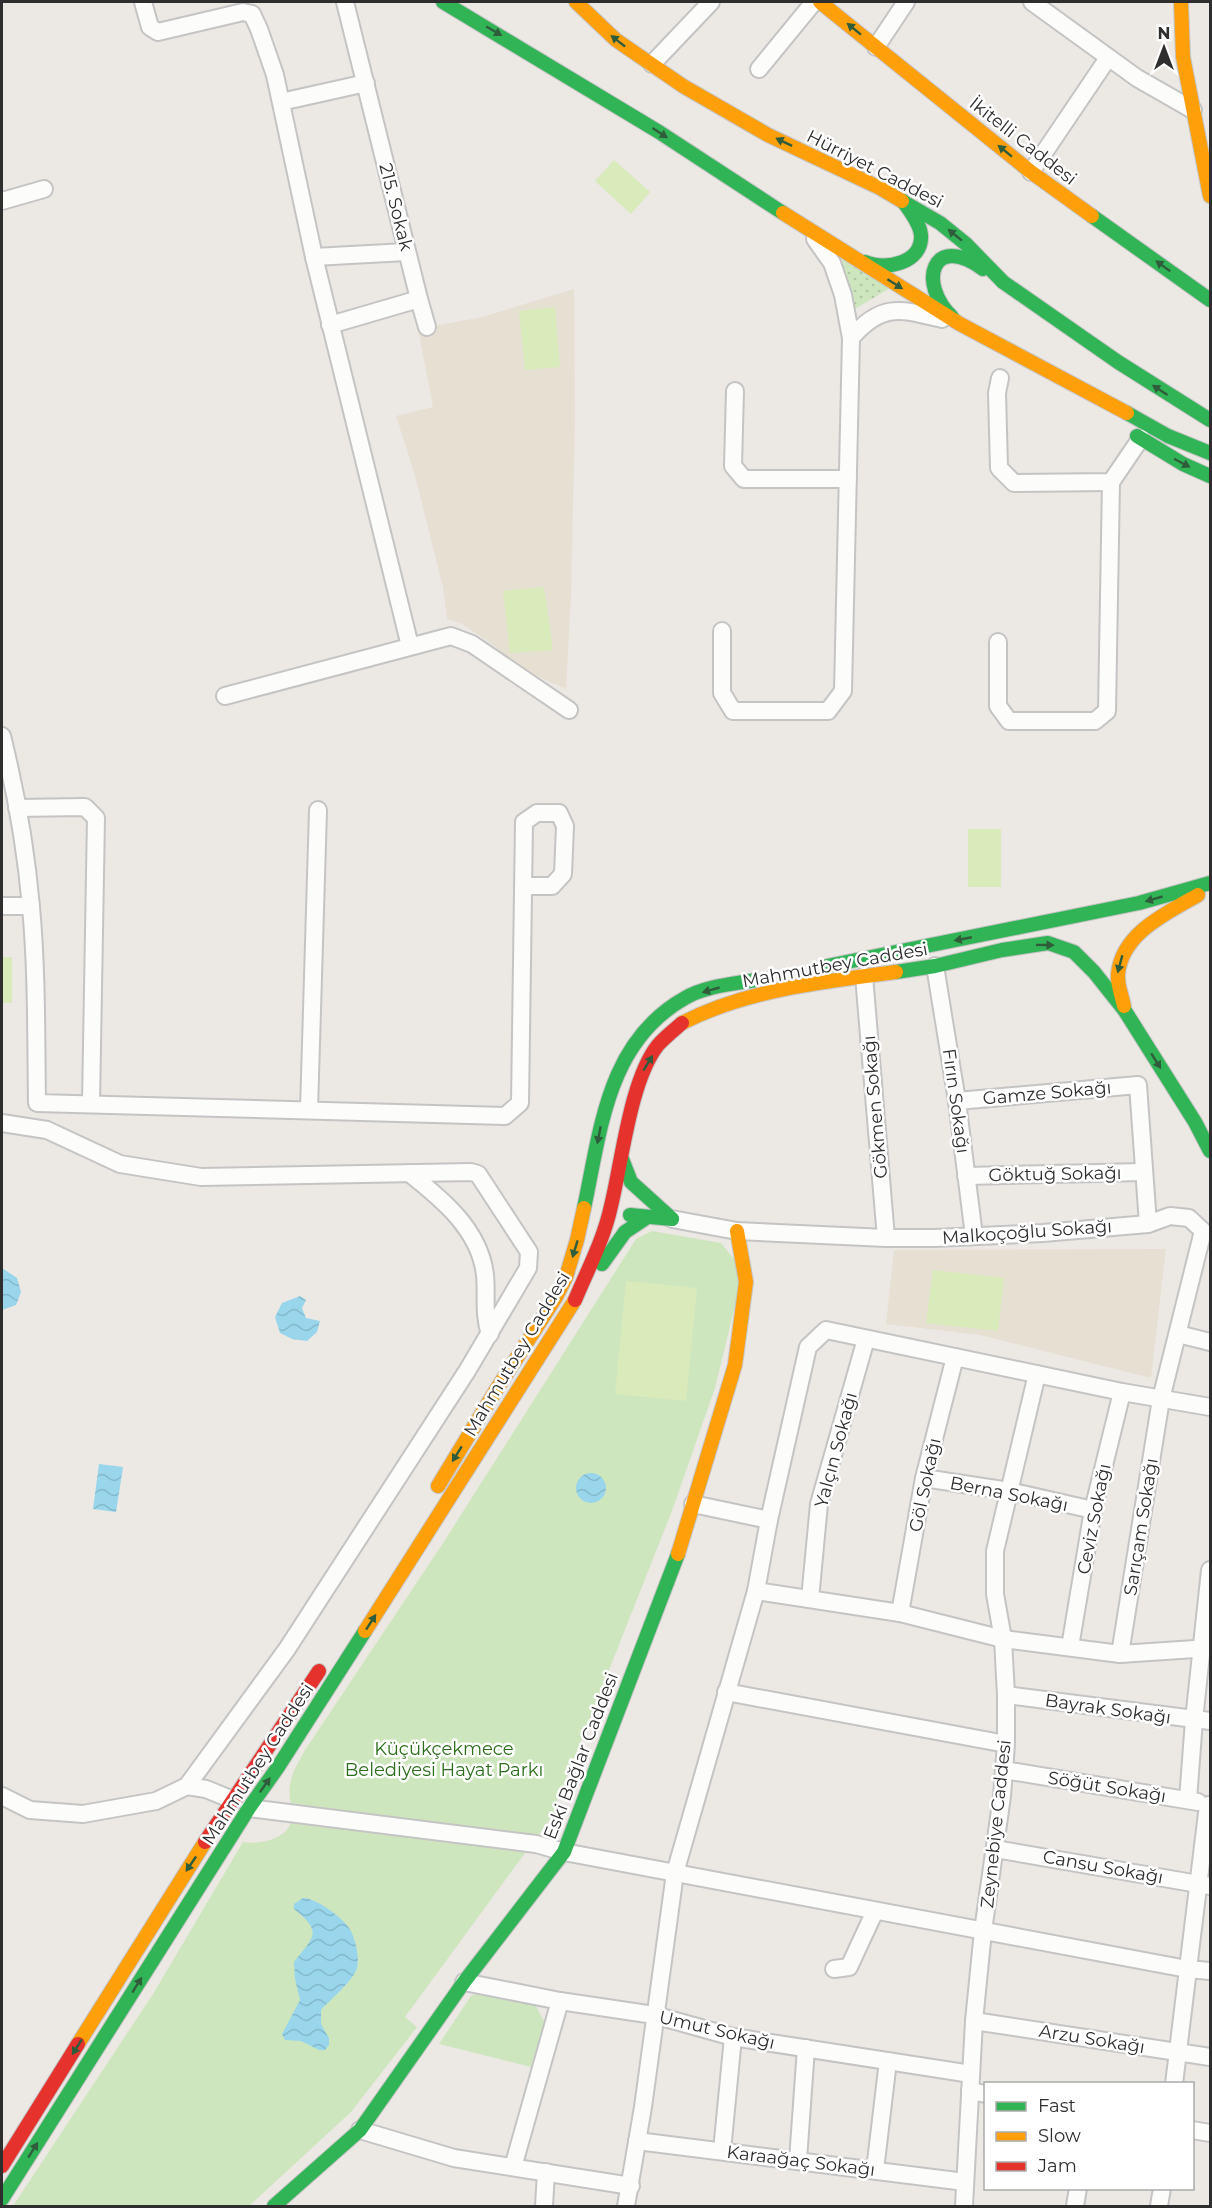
<svg xmlns="http://www.w3.org/2000/svg" width="1212" height="2208" font-family="Montserrat,sans-serif">
<defs>
<pattern id="grass-dots" width="8" height="8" patternUnits="userSpaceOnUse" patternTransform="scale(1.5)"><rect width="8" height="8" fill="#cee6be"/><path d="M2 2h.1M6 6h.1" fill="none" stroke="#b1c6a4" stroke-width="1.8" stroke-linecap="round"/></pattern>
<pattern id="water-waves" width="16" height="10" patternUnits="userSpaceOnUse" patternTransform="scale(1.5)"><rect width="16" height="10" fill="#99d6ec"/><path d="M0 5q4-4 8 0t8 0" fill="none" stroke="#84b8cb"/></pattern>
</defs>
<rect width="100%" height="100%" fill="#ece8e4"/>
<!-- education -->
<g fill="#e6e0d3">
<polygon points="574,289 575,415 571,597 566,689 541,678 508,658 492,644 462,624 447,619 443,587 415,475 396,416 433,407 418,329 482,317"/>
<polygon points="1166,1249 1151,1378 980,1335 886,1324 894,1250"/>
</g>
<!-- grass -->
<polygon fill="url(#grass-dots)" points="841,259 890,288 855,309"/>
<!-- park -->
<g fill="#cee6be">
<path d="M652 1231 721 1243 734 1259 740 1285 715 1388 672 1511 550 1819 405 2017 417 2027 351 2112 249 2206H13L153 1994 243 1842C259 1845 291 1839 292 1817 292 1804 287 1794 291 1780 293 1770 300 1760 305 1750L445 1540 636 1239Z"/>
<polygon points="477,1994 528,2001 536,2006 545,2023 531,2067 439,2044 471,1996"/>
</g>
<!-- pitch -->
<g fill="#d9eabb">
<polygon points="614,160 650,192 631,214 595,181"/>
<polygon points="555,307 560,367 525,370 519,311"/>
<polygon points="544,587 553,650 510,653 503,591"/>
<rect x="968" y="829" width="33" height="58"/>
<rect x="2" y="957" width="10" height="46"/>
<polygon points="933,1270 1004,1278 998,1331 926,1323"/>
<polygon points="626,1281 697,1288 686,1401 615,1394"/>
</g>
<!-- water -->
<g fill="url(#water-waves)">
<polygon points="2,1268 17,1278 21,1292 16,1305 2,1310"/>
<polygon points="300,1296 306,1300 302,1308 306,1318 320,1321 317,1332 307,1341 292,1339 280,1333 275,1317 282,1303"/>
<polygon points="99,1464 123,1467 116,1512 93,1509"/>
<circle cx="591" cy="1488" r="15"/>
<path d="M303 1898C316 1898 342 1917 349 1928 355 1936 360 1958 357 1968 354 1980 330 2000 321 2010V2024L329 2038V2045L325 2050H319L301 2041 285 2040 282 2034 300 2000 295 1979 294 1962C313 1937 324 1933 294 1909V1904Z"/>
</g>
<g fill="none" stroke-linecap="round" stroke-linejoin="round">
<!-- street casing -->
<g stroke="#c5c4c5" stroke-width="20">
<g id="street">
<polyline points="143,2 150,27 158,32 243,12 252,14 259,29 275,75 314,257 410,646"/>
<polyline points="1032,2 1137,78 1193,110"/>
<polyline points="876,47 906,2"/>
<polyline points="652,64 711,2"/>
<polyline points="759,69 814,2"/>
<polyline points="281,102 366,83"/>
<polyline points="1031,172 1108,58"/>
<polyline points="2,201 44,189"/>
<polyline points="314,257 406,252"/>
<polyline points="419,299 427,327"/>
<polyline points="330,325 419,299 345,2"/>
<path d="M851 338C882 302 901 309 942 319"/>
<polyline points="1000,378 997,393 999,468 1014,483 1111,482 1141,438"/>
<polyline points="735,391 733,466 744,479 848,479"/>
<polyline points="722,631 722,693 733,711 828,711 843,691 851,338 843,295 832,263 815,239"/>
<polyline points="998,642 998,706 1009,721 1095,721 1107,711 1111,482"/>
<polyline points="225,696 451,636 472,644 569,710"/>
<path d="M2 736C16 792 26 850 31 907 37 972 36 1038 37 1103L505 1116 520 1103 524 822 537 813H559L565 826 563 874 552 886H524"/>
<polyline points="17,808 85,807 96,818 91,1103"/>
<polyline points="2,906 31,906"/>
<polyline points="935,966 957,1101 974,1236"/>
<polyline points="864,976 886,1238"/>
<polyline points="957,1101 1138,1085 1148,1224"/>
<polyline points="309,1110 318,810"/>
<polyline points="2,1123 47,1130 120,1164 201,1177 471,1172 478,1174 529,1252 528,1268 467,1371 287,1649 187,1786 156,1801 83,1814 30,1810 2,1796"/>
<path d="M409 1173C442 1199 480 1230 485 1275 487 1295 483 1314 490 1334"/>
<polyline points="966,1176 1143,1172"/>
<polyline points="672,1219 737,1231 886,1238 935,1238 1043,1233 1148,1224 1170,1216 1189,1218 1203,1231 1161,1399 1120,1654"/>
<polyline points="1178,1334 1210,1342"/>
<polyline points="924,1478 1009,1491 1093,1510"/>
<polyline points="693,1504 769,1520"/>
<polyline points="756,1591 900,1613 1003,1639 1120,1654 1210,1648"/>
<polyline points="810,1599 819,1504 866,1339"/>
<polyline points="900,1613 924,1478 955,1357"/>
<polyline points="1070,1647 1093,1510 1122,1392"/>
<polyline points="726,1692 1006,1744"/>
<polyline points="1006,1695 1210,1721"/>
<polyline points="1004,1770 1198,1802"/>
<polyline points="187,1786 206,1789 233,1800"/>
<polyline points="1188,1800 1194,1720 1210,1570"/>
<polyline points="249,1808 536,1844 564,1852 1187,1969 1210,1971"/>
<polyline points="995,1849 1210,1886"/>
<polyline points="834,1969 849,1967 875,1911"/>
<polyline points="464,1982 560,2001 654,2015 733,2037 971,2074"/>
<polyline points="974,2021 1210,2057"/>
<polyline points="1174,2084 1208,1805"/>
<polyline points="970,2091 986,2094"/>
<polyline points="360,2130 454,2158 631,2186"/>
<polyline points="1192,2130 1210,2133"/>
<polyline points="637,2141 965,2182"/>
<polyline points="722,2151 733,2037"/>
<polyline points="798,2160 806,2048"/>
<polyline points="513,2167 560,2001"/>
<polyline points="875,2170 888,2061"/>
<polyline points="544,2206 546,2172"/>
<polyline points="626,2206 643,2107 675,1873 756,1591 769,1520 808,1347 826,1330 1122,1392 1210,1407"/>
<polyline points="964,2206 974,2021 983,1931 1002,1796 1006,1744 1006,1695 1003,1639 995,1594 995,1551 1037,1374"/>
<polyline points="1075,2206 1078,2188"/>
<polyline points="1159,2206 1162,2188"/>
</g>
</g>
<!-- fast casing -->
<g stroke="#c5c4c5" stroke-width="16">
<g id="fast">
<polyline points="443,2 659,132 783,213"/>
<polyline points="902,201 940,223 966,244 1003,282 1118,362 1210,420"/>
<polyline points="1092,216 1210,300"/>
<path d="M865 262C885 271 923 263 921 235 920 223 910 211 903 201"/>
<path d="M952 317C917 283 932 232 983 269"/>
<polyline points="1127,413 1168,436 1210,453"/>
<polyline points="1137,436 1183,464 1210,476"/>
<polyline points="827,966 1139,903 1210,883"/>
<polyline points="896,972 935,966 1002,950 1048,943 1074,952 1094,972 1125,1011 1195,1122 1210,1151"/>
<polyline points="622,1159 631,1182 672,1219"/>
<path d="M584 1208C601 1129 607 1042 685 998 706 986 733 984 756 980"/>
<polyline points="630,1215 672,1219"/>
<polyline points="602,1264 625,1232 646,1218"/>
<polyline points="2,2199 249,1808 278,1767 365,1631"/>
<polyline points="274,2206 360,2130 464,1982 564,1852 678,1554"/>
</g>
</g>
<!-- slow casing -->
<g stroke="#c5c4c5" stroke-width="16">
<g id="slow">
<polyline points="576,2 616,40 683,86 768,135 880,188 902,201"/>
<polyline points="820,2 1031,172 1092,216"/>
<polyline points="1181,2 1183,57 1210,196"/>
<polyline points="783,213 960,324 1127,413"/>
<path d="M1124 1006C1122 996 1117 985 1118 974 1122 933 1167 913 1198 895"/>
<path d="M682 1023C748 989 823 982 896 972"/>
<polyline points="438,1486 498,1387 556,1297 566,1277 577,1240 584,1208"/>
<polyline points="678,1554 735,1365 746,1282 737,1231"/>
<polyline points="365,1631 575,1300"/>
<polyline points="78,2044 205,1842"/>
</g>
</g>
<!-- jam casing -->
<g stroke="#c5c4c5" stroke-width="16">
<g id="jam">
<path d="M575 1300C588 1269 604 1239 611 1206 622 1162 630 1080 658 1045 665 1037 674 1030 682 1023"/>
<polyline points="205,1842 319,1671"/>
<polyline points="2,2166 78,2044"/>
</g>
</g>
<!-- street -->
<use href="#street" stroke="#fcfcfb" stroke-width="16"/>
<!-- fast -->
<use href="#fast" stroke="#30b455" stroke-width="14"/>
<!-- slow -->
<use href="#slow" stroke="#ff9f0a" stroke-width="14"/>
<!-- jam -->
<use href="#jam" stroke="#e5322d" stroke-width="14"/>
</g>
<!-- one-way arrows -->
<defs><path id="oneway-solid" d="M-6-.8H1V-3.2L6.5 0L1 3.2V.8H-6Z" transform="scale(1.5)"/></defs>
<g fill="#2f5d3c">
<use href="#oneway-solid" transform="translate(854 29) rotate(-141)"/>
<use href="#oneway-solid" transform="translate(494 31) rotate(30)"/>
<use href="#oneway-solid" transform="translate(618 41) rotate(-142)"/>
<use href="#oneway-solid" transform="translate(660 133) rotate(33)"/>
<use href="#oneway-solid" transform="translate(784 142) rotate(-154)"/>
<use href="#oneway-solid" transform="translate(1005 151) rotate(-141)"/>
<use href="#oneway-solid" transform="translate(955 235) rotate(-141)"/>
<use href="#oneway-solid" transform="translate(1163 266) rotate(-144)"/>
<use href="#oneway-solid" transform="translate(895 284) rotate(32)"/>
<use href="#oneway-solid" transform="translate(1160 390) rotate(-147)"/>
<use href="#oneway-solid" transform="translate(1182 463) rotate(28)"/>
<use href="#oneway-solid" transform="translate(1154 899) rotate(164)"/>
<use href="#oneway-solid" transform="translate(963 939) rotate(169)"/>
<use href="#oneway-solid" transform="translate(1045 945) rotate(1)"/>
<use href="#oneway-solid" transform="translate(1120 964) rotate(105)"/>
<use href="#oneway-solid" transform="translate(711 990) rotate(164)"/>
<use href="#oneway-solid" transform="translate(1156 1061) rotate(58)"/>
<use href="#oneway-solid" transform="translate(648 1063) rotate(-59)"/>
<use href="#oneway-solid" transform="translate(599 1135) rotate(101)"/>
<use href="#oneway-solid" transform="translate(575 1249) rotate(107)"/>
<use href="#oneway-solid" transform="translate(457 1454) rotate(122)"/>
<use href="#oneway-solid" transform="translate(371 1622) rotate(-57)"/>
<use href="#oneway-solid" transform="translate(265 1785) rotate(-55)"/>
<use href="#oneway-solid" transform="translate(191 1864) rotate(124)"/>
<use href="#oneway-solid" transform="translate(137 1985) rotate(-58)"/>
<use href="#oneway-solid" transform="translate(77 2047) rotate(122)"/>
<use href="#oneway-solid" transform="translate(33 2150) rotate(-58)"/>
</g>
<g text-anchor="middle" dominant-baseline="central" stroke-width="5" stroke-linejoin="round" paint-order="stroke">
<!-- street labels -->
<g font-size="18" fill="#2e2e2e" stroke="#fff">
<text transform="translate(1023 141) rotate(38)">İkitelli Caddesi</text>
<text transform="translate(875 169) rotate(27)">Hürriyet Caddesi</text>
<text transform="translate(396 207) rotate(76)">215. Sokak</text>
<text transform="translate(835 965) rotate(-10)">Mahmutbey Caddesi</text>
<text transform="translate(1047 1093) rotate(-5)">Gamze Sokağı</text>
<text transform="translate(956 1101) rotate(82)">Fırın Sokağı</text>
<text transform="translate(875 1107) rotate(-95)">Gökmen Sokağı</text>
<text transform="translate(1055 1174) rotate(-1)">Göktuğ Sokağı</text>
<text transform="translate(1027 1232) rotate(-4)">Malkoçoğlu Sokağı</text>
<text transform="translate(517 1354) rotate(-59)">Mahmutbey Caddesi</text>
<text transform="translate(836 1450) rotate(-75)">Yalçın Sokağı</text>
<text transform="translate(925 1485) rotate(-78)">Göl Sokağı</text>
<text transform="translate(1009 1494) rotate(11)">Berna Sokağı</text>
<text transform="translate(1094 1519) rotate(-79)">Ceviz Sokağı</text>
<text transform="translate(1141 1527) rotate(-81)">Sarıçam Sokağı</text>
<text transform="translate(1108 1709) rotate(8)">Bayrak Sokağı</text>
<text transform="translate(581 1756) rotate(-69)">Eski Bağlar Caddesi</text>
<text transform="translate(258 1764) rotate(-57)">Mahmutbey Caddesi</text>
<text transform="translate(1107 1787) rotate(9)">Söğüt Sokağı</text>
<text transform="translate(996 1824) rotate(-84)">Zeynebiye Caddesi</text>
<text transform="translate(1103 1867) rotate(10)">Cansu Sokağı</text>
<text transform="translate(717 2030) rotate(13)">Umut Sokağı</text>
<text transform="translate(1092 2039) rotate(9)">Arzu Sokağı</text>
<text transform="translate(801 2161) rotate(7)">Karaağaç Sokağı</text>
</g>
<!-- park labels -->
<g font-size="18" fill="#2c6e1b" stroke="#fff">
<text x="444" y="1749">Küçükçekmece<tspan x="444" dy="21">Belediyesi Hayat Parkı</tspan></text>
</g>
</g>
<!-- border -->
<rect width="1212" height="2208" fill="none" stroke="#2e2e2e" stroke-width="6"/>
<!-- legend -->
<rect x="984" y="2082" width="210" height="108" fill="#ffffff" stroke="#ababab" stroke-width="1.5"/>
<rect x="996" y="2102" width="30" height="9" fill="#30b455" stroke="#ababab" stroke-width="1.5"/>
<text x="1038" y="2112" font-size="18" fill="#2e2e2e">Fast</text>
<rect x="996" y="2132" width="30" height="9" fill="#ff9f0a" stroke="#ababab" stroke-width="1.5"/>
<text x="1038" y="2142" font-size="18" fill="#2e2e2e">Slow</text>
<rect x="996" y="2162" width="30" height="9" fill="#e5322d" stroke="#ababab" stroke-width="1.5"/>
<text x="1038" y="2172" font-size="18" fill="#2e2e2e">Jam</text>
<!-- north arrow -->
<g transform="translate(1164 48)" stroke="#ffffff" stroke-width="4.5" paint-order="stroke">
<path d="M0-4.5L10 22L0 15L-10 22Z" fill="#2e2e2e"/>
<text y="-9" font-size="16" font-weight="bold" text-anchor="middle" fill="#2e2e2e">N</text>
</g>
</svg>
